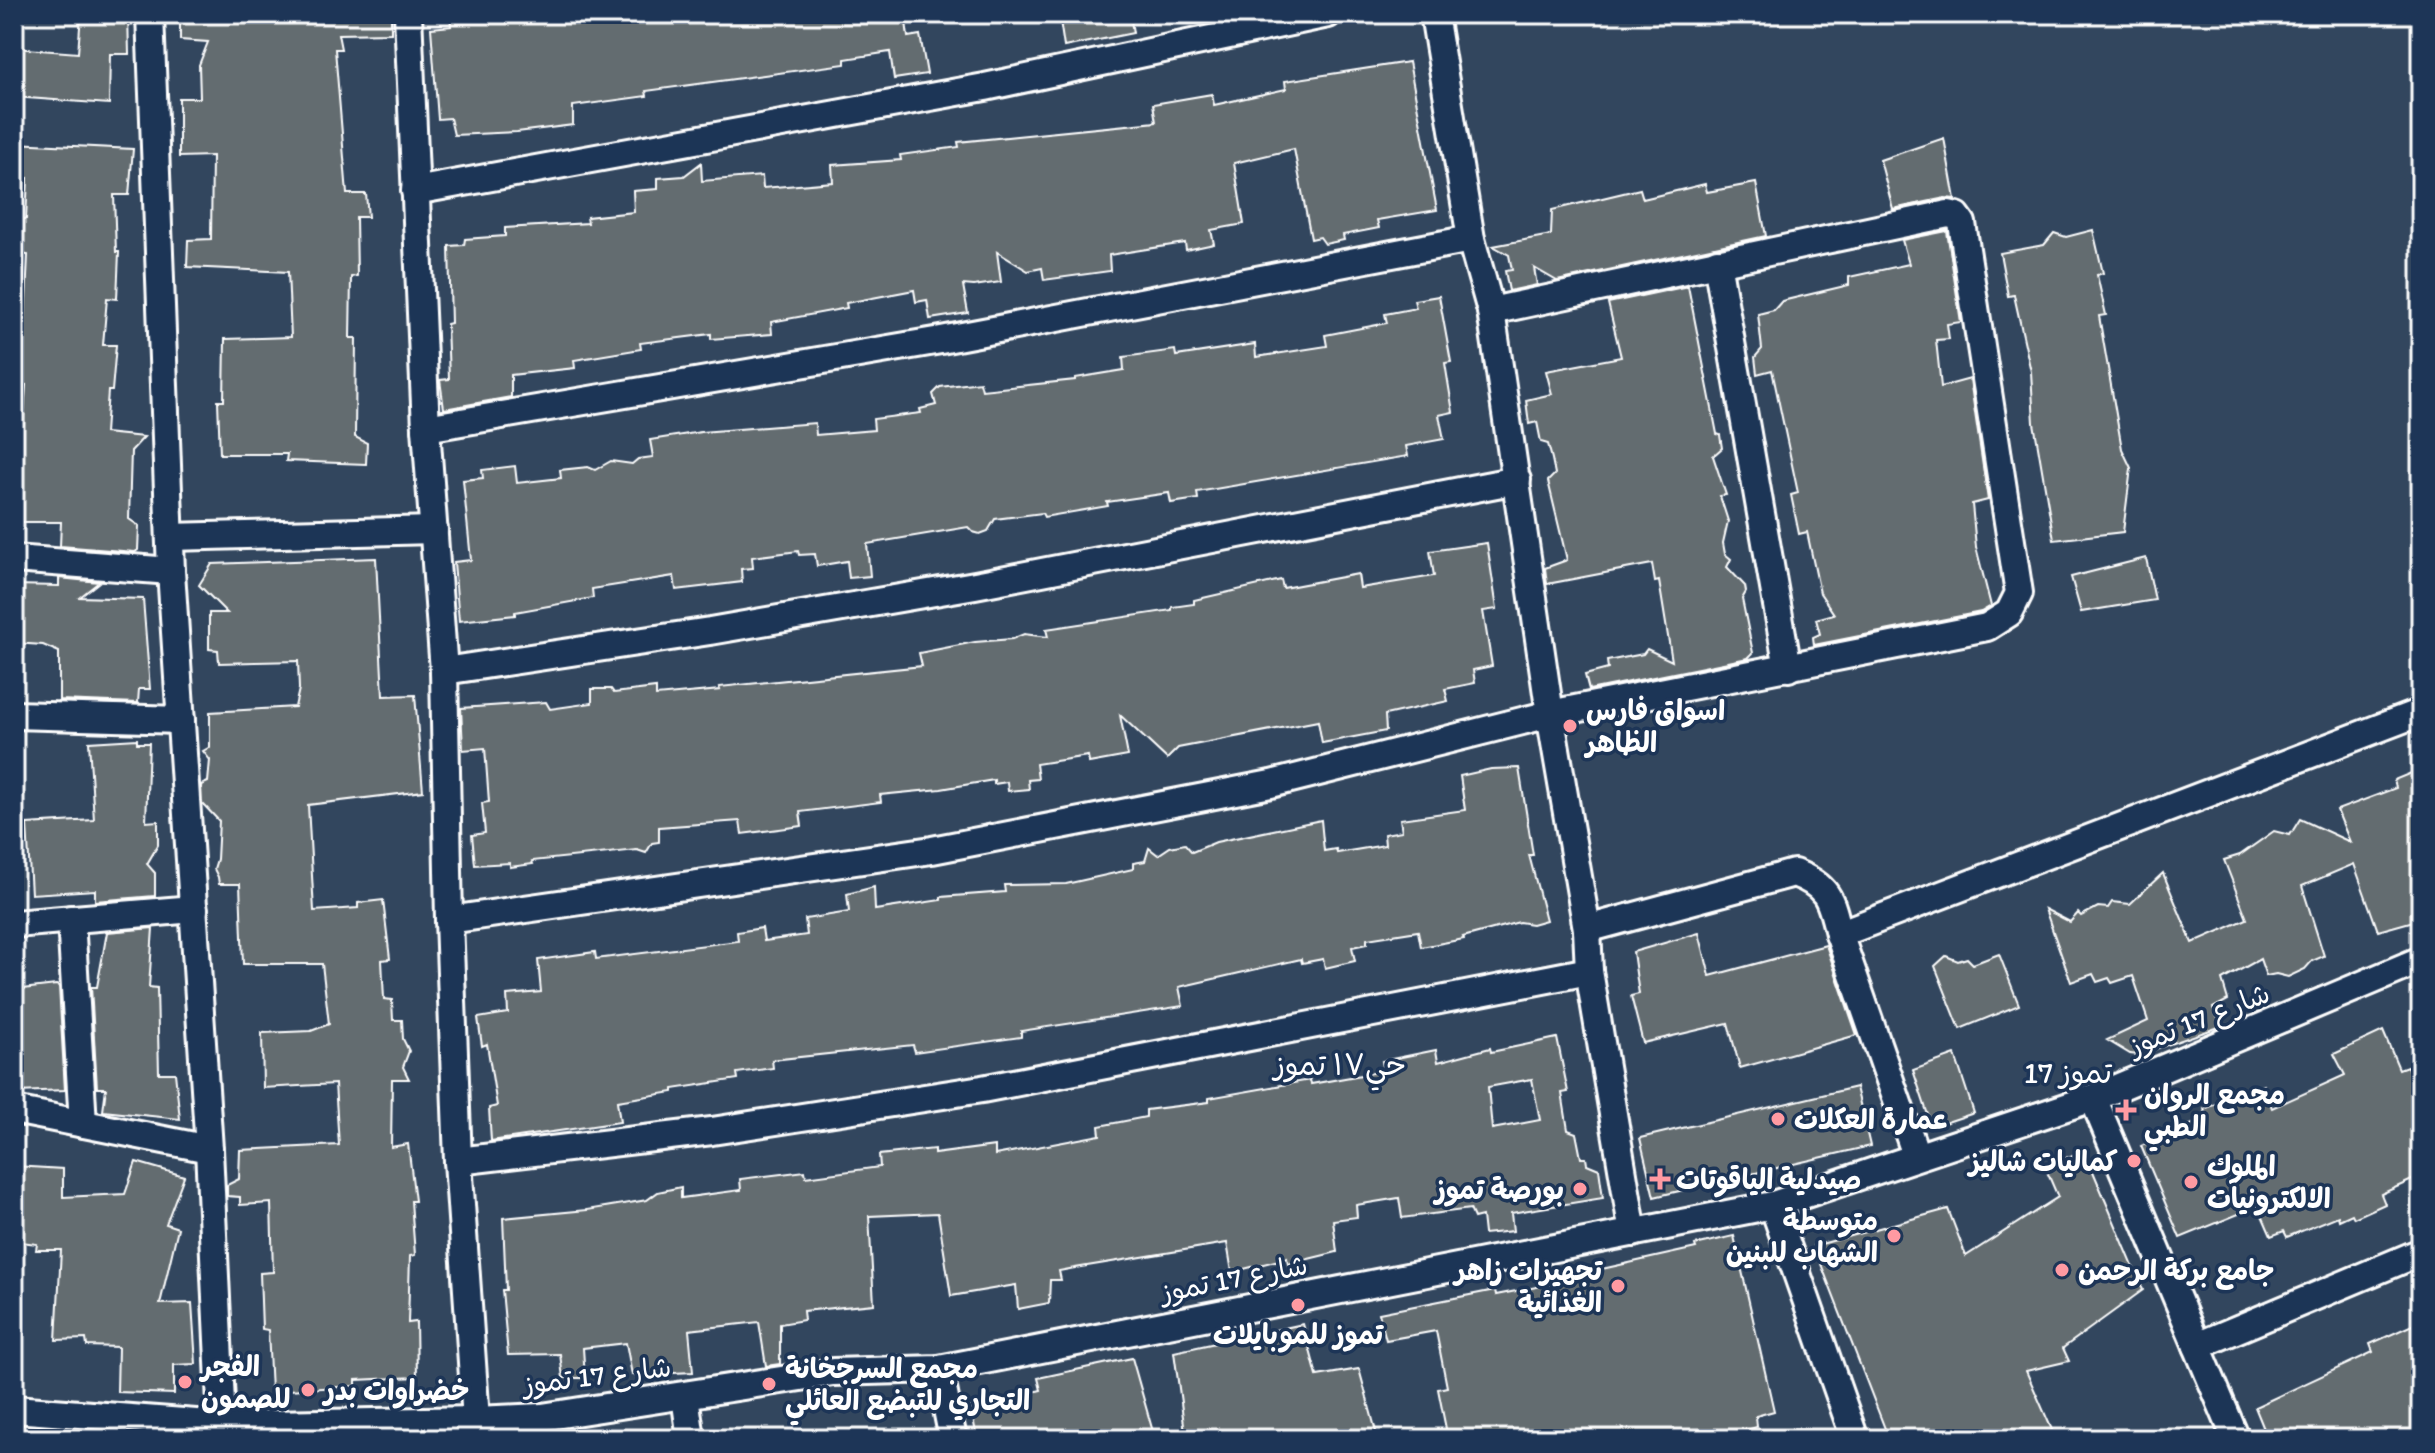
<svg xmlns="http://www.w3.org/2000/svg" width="2435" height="1453" font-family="Itim,'Playpen Sans Arabic',sans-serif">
<rect width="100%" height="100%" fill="#32465e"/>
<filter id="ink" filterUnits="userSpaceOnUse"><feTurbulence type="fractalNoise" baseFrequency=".0125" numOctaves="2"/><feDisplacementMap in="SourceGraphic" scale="16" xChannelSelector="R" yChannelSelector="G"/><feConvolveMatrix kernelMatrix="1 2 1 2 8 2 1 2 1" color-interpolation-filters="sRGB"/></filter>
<g filter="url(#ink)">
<!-- building -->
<g fill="#646c70" stroke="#fff" stroke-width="2" fill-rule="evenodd">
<polygon points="81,14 128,14 129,54 110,54 109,104 14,97 14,48 78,53"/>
<polygon points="180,14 391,14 391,33 338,34 341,49 335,49 347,194 366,194 368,217 356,217 357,276 351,277 350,338 356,338 355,437 367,443 366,464 286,461 287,454 220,454 218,401 224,401 225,339 291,337 288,272 187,267 188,240 211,239 212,156 179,157 179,98 200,98 199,65 208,42 180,40"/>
<polygon points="450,14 905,14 908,37 920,35 927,74 894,79 890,52 845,59 845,64 646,91 647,96 573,106 573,125 517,132 454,135 450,118 438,119 431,28 451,26"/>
<polygon points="1059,14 1130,14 1133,33 1064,47"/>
<polygon points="1409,62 1437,210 1377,220 1379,228 1343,235 1344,240 1325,244 1320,237 1311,239 1294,149 1234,163 1244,224 1211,230 1214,244 1186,250 1185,243 1109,255 1110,271 1044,280 1042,268 1028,271 997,252 1001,282 974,286 963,285 968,313 930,319 927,300 916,302 914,290 846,303 847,308 771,322 772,334 711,339 711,334 640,343 641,349 574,360 575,368 511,375 511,397 444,409 440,380 449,379 447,324 451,323 449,246 464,245 465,239 505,236 505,228 588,223 587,217 634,212 633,191 658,189 658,178 684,176 701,163 702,181 762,176 763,188 833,182 832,165 901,160 900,155 959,147 958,142 1156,122 1153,104 1212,94 1214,105 1286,89 1285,81"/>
<polygon points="1944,138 1955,199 1945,198 1893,209 1880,160"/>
<polygon points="14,143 133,149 129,195 114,195 116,252 119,252 117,299 107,298 103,345 116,345 112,391 108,391 105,433 144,437 131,451 129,519 139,526 138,550 135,552 60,546 61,522 14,522 14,426 23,425 26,385 14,384 14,343 24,343 28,255 14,253 14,219 26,219 28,178 14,177"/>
<polygon points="1756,183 1766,236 1557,281 1534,268 1537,285 1509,291 1505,271 1512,270 1509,255 1493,246 1551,235 1552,210 1640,189 1643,199 1705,184 1707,192"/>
<polygon points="2093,230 2103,273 2097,275 2106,315 2099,316 2122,449 2131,468 2123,532 2054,540 2034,423 2031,372 2014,295 2008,296 2000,253 2044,245 2054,233 2066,237"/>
<polygon points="1947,231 1961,322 1947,324 1949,339 1936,340 1941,387 1970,379 1988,500 1972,504 1976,547 1991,606 1981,612 1814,645 1813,637 1820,634 1816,619 1834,614 1820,593 1807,532 1799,534 1791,495 1798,493 1772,370 1757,374 1755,357 1762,349 1758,314 1774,310 1782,301 1849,285 1849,277 1909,264 1902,240"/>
<polygon points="1688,286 1717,434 1720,435 1722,448 1713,456 1726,495 1720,496 1728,521 1723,543 1725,554 1731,559 1727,567 1745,586 1746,592 1742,599 1753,653 1748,658 1589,690 1585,675 1608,669 1607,661 1643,654 1647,649 1672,661 1659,581 1655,582 1652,564 1547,584 1545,568 1567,560 1548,481 1555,474 1552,459 1548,444 1541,442 1537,422 1529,424 1526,400 1552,394 1546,371 1621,357 1608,303"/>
<polygon points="1439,296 1451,362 1445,363 1453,412 1439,415 1444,439 1406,446 1408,456 1197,492 1198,499 1171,503 1169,493 1107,502 1108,506 1044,517 1042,513 995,519 988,531 980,534 973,532 968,527 867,544 870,576 849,578 847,561 817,566 815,554 799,555 798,551 752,557 753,568 741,569 742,582 676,590 674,576 592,589 593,598 515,612 515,615 459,621 454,562 471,560 463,480 483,478 482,470 515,466 517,483 561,478 560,470 588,467 595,470 611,461 632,464 638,459 653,457 650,440 701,432 815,423 816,435 874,430 873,419 921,413 920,409 936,405 933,394 940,387 980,382 982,390 1075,380 1075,378 1124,370 1123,357 1175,350 1176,356 1255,344 1256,357 1327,346 1325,335 1387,323 1385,314 1416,308 1414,300"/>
<polygon points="1487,543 1497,609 1483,611 1492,666 1473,670 1475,683 1445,689 1448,701 1385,715 1386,731 1322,743 1318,721 1178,748 1167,759 1120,715 1128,756 1089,763 1088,756 1036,764 1038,779 1028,780 1029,789 1008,791 1007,782 994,784 994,780 941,789 880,795 881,802 800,812 802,826 742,834 740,821 659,827 659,842 652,843 646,853 637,850 532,861 533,864 510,867 510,863 475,865 472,835 485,833 482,803 489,802 485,748 463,750 461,708 546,702 550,709 592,703 592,689 611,689 614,693 656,688 656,696 720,690 719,687 922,666 919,653 975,642 1012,639 1024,634 1048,637 1046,629 1172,610 1172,607 1194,604 1194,600 1281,580 1283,588 1358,574 1360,588 1434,576 1430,551"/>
<polygon points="376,558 383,696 415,695 423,791 308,805 314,911 358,908 358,903 383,900 390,959 382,960 384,999 392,1000 393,1020 402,1020 403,1039 409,1051 403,1067 409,1079 392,1079 391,1147 408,1144 415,1201 411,1201 415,1255 410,1256 408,1323 416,1322 417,1377 356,1380 356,1386 271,1391 268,1330 262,1329 260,1273 273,1272 271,1203 240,1205 240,1197 227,1196 227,1185 239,1179 240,1150 339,1145 335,1084 263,1088 262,1033 311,1031 329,1024 322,964 243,964 240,884 219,884 218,877 214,869 217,859 219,821 202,803 201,785 208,782 210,760 203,751 210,747 210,712 295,707 299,689 298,661 219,663 218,650 209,649 209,613 227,613 199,585 212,564"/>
<polygon points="2146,558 2155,600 2081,612 2071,577"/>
<polygon points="59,578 99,582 80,597 143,599 150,689 139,689 138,703 59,700 59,652 43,645 14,643 14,585 59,586"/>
<polygon points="137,739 137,743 149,743 146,822 158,821 158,845 147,864 155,873 155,896 95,901 95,890 31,894 27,824 94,820 89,742"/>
<polygon points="1519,768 1533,855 1529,855 1546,920 1532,924 1519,922 1463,937 1464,939 1421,947 1418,931 1367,939 1367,944 1352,947 1355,961 1325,968 1323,959 1302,963 1301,959 1218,978 1179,987 1183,1006 1021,1031 1021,1037 915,1052 913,1045 772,1060 773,1068 737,1073 738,1079 673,1089 673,1092 617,1101 620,1122 491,1141 489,1108 497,1106 487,1044 482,1046 478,1018 508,1013 507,995 541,992 538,960 595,952 596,959 738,941 737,932 762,928 764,941 807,935 805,919 849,912 847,894 874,887 875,910 941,900 941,897 1005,892 1004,885 1066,884 1133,869 1133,863 1145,861 1149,848 1158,855 1170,847 1185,844 1192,852 1216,842 1321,820 1324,851 1336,849 1337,853 1385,845 1384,834 1402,831 1400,819 1465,810 1460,776 1491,769"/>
<polygon points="2421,769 2421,919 2378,931 2354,864 2302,886 2324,956 2312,961 2305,969 2288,977 2276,974 2266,976 2260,959 2222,980 2228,1000 2213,1008 2222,1026 2138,1055 2130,1054 2107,1040 2148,1021 2133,976 2112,983 2109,978 2097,982 2093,974 2071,982 2045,909 2070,922 2078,913 2081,916 2098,907 2108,908 2112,902 2130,904 2163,873 2192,943 2247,919 2224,860 2240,855 2274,831 2290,835 2300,819 2350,842 2337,810 2396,788 2394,780"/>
<polygon points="153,928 149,987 157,988 159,1073 175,1073 180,1119 103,1111 106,1088 97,1088 91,987 97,987 107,932"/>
<polygon points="1699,933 1710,976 1826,945 1857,1035 1740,1068 1728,1023 1643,1043 1631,996 1639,994 1633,952"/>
<polygon points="1999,954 2019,1005 1960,1029 1935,966 1946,956 1958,961 1967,958 1973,964"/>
<polygon points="56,985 59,986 65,1090 18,1092 14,1058 14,990"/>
<polygon points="2383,1031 2399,1069 2407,1066 2411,1076 2421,1071 2421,1176 2381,1194 2385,1204 2354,1218 2352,1214 2339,1220 2338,1216 2287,1237 2284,1231 2271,1236 2258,1206 2180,1238 2141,1146 2207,1118 2204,1109 2263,1085 2272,1108 2345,1075 2334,1054"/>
<path d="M1557 1038 1568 1092 1562 1093 1568 1130 1576 1133 1581 1158H1586L1587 1164 1599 1169 1603 1198 1511 1213 1513 1231 1484 1234 1482 1216 1474 1218 1470 1209 1402 1218 1399 1198 1356 1205 1357 1217 1333 1220 1337 1252 1288 1264 1287 1258 1232 1272 1227 1243 1075 1268 1059 1271 1061 1280H1050L1049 1303 1018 1309 1016 1285 951 1296 938 1213 869 1216 874 1304 803 1311 804 1320 780 1324V1364L766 1366 759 1322 689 1330 693 1372 632 1375 626 1343 583 1348 585 1378H563L560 1354 508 1355 502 1290H506L503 1218 587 1210 647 1200 658 1192 681 1187V1198L741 1190 740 1179 805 1171 806 1177 880 1167 879 1155 934 1149V1154L995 1146V1155L1100 1135 1099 1126 1146 1117V1110L1209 1102V1098L1310 1080 1311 1084 1384 1071 1382 1061 1436 1050 1438 1062 1490 1048 1491 1052ZM1532 1079 1540 1120 1492 1129 1488 1087Z"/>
<polygon points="1955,1055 1974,1113 1932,1127 1913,1070"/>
<polygon points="1856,1087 1870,1146 1654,1197 1640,1138"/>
<polygon points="2084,1150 2143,1290 2063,1348 2069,1361 2026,1371 2056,1439 1889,1439 1814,1246 1948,1209 1966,1256 2058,1197 2045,1167"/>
<polygon points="136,1162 184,1176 166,1224 178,1228 160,1304 192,1303 196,1364 174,1365 174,1394 117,1392 118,1347 87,1346 86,1339 56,1340 61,1250 36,1250 37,1244 14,1241 14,1166 63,1169 63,1197 125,1194"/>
<polygon points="1734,1236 1774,1411 1756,1416 1757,1427 1743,1431 1744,1439 1710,1439 1709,1433 1688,1439 1448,1439 1438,1389 1447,1387 1436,1331 1386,1340 1379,1313 1495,1290 1496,1295 1567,1281 1566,1277 1696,1248 1695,1245"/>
<polygon points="2421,1321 2421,1439 2268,1439 2255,1407 2373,1352 2370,1344"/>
<polygon points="1303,1324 1317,1376 1359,1369 1378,1439 1328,1439 1327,1435 1290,1439 1186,1439 1174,1352"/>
<polygon points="1132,1358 1155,1439 977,1439 971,1407 1041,1390 1038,1378"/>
</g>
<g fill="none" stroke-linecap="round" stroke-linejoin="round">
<!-- street casing -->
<g stroke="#fff" stroke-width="32">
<g id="street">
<polyline points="150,14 171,571 209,1149 222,1425"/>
<polyline points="408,14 426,428 444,671 449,920 458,1161 476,1420"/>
<polyline points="1434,14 1471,239 1491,311 1550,714 1587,929 1589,971 1633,1233"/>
<polyline points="415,191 985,87 1328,14"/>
<polyline points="1717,262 1788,668"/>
<polyline points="426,428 941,340 1471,239"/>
<polyline points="170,537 434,530"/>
<polyline points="14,559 171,571"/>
<polyline points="444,671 710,631 975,585 1517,480"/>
<polyline points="14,715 181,720"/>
<polyline points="71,919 83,1124"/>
<polyline points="449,920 932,850 1271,784 1550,714 1987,627 2009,613 2019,593 1962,223 1957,216 1948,214 1491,311"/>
<polyline points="14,924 194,909"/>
<path d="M1587 929 1794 873C1829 886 1831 900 1839 934L1916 1155"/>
<polyline points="1839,934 2421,712"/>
<polyline points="2093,1098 2236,1439"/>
<polyline points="14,1110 209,1149"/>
<polyline points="458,1161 712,1131 982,1089 1589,971"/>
<polyline points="1773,1205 1855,1439"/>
<polyline points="2197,1346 2421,1252"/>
<polyline points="939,1369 953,1439"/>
<polyline points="685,1396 691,1439"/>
<polyline points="14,1409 222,1425 476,1420 542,1417 833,1372 939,1369 1773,1205 2093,1098 2421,960"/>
</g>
</g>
<!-- street -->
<use href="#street" stroke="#1d3557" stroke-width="26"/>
</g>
</g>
<!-- markers -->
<g fill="#ff9aa2" stroke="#1d3557" stroke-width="3">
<circle cx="1570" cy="726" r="8"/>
<path d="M2122 1098h8v8h8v8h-8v8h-8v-8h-8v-8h8z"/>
<circle cx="1778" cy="1119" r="8"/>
<circle cx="2134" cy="1161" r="8"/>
<path d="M1656 1167h8v8h8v8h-8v8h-8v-8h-8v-8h8z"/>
<circle cx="2191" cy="1182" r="8"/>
<circle cx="1580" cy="1189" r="8"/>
<circle cx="1894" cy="1236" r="8"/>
<circle cx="2062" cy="1270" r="8"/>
<circle cx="1618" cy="1286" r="8"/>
<circle cx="1298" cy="1305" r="8"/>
<circle cx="185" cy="1382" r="8"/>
<circle cx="769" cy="1384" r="8"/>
<circle cx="308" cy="1390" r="8"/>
</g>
<g text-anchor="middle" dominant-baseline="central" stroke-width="7" stroke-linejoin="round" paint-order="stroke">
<!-- poi labels -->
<g font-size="28" font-weight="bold" fill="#fff" stroke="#1d3557" text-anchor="start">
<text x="1586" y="710">اسواق فارس<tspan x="1586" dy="32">الظاهر</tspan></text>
<text x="2144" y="1094">مجمع الروان<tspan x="2144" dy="32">الطبي</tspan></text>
<text x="1794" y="1119">عمارة العكلات</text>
<text x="2118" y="1161" text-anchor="end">كماليات شاليز</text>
<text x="2207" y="1166">الملوك<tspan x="2207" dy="32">الالكترونيات</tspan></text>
<text x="1676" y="1179">صيدلية الياقوتات</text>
<text x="1564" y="1189" text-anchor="end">بورصة تموز</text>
<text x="1878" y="1220" text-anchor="end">متوسطة<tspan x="1878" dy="32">الشهاب للبنين</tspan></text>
<text x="1602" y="1270" text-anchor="end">تجهيزات زاهر<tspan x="1602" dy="32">الغذائية</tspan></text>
<text x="2078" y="1270">جامع بركة الرحمن</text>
<text x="1298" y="1334" text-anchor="middle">تموز للموبايلات</text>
<text x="201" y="1366">الفجر<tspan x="201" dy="32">للصمون</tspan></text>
<text x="785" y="1368">مجمع السرجخانة<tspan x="785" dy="32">التجاري للتبضع العائلي</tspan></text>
<text x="324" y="1390">خضراوات بدر</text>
</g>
<!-- street labels -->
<g font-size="28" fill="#fff" stroke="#1d3557">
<text transform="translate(2199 1019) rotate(-22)">شارع 17 تموز</text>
<text transform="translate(1234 1278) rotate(-11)">شارع 17 تموز</text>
<text transform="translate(597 1375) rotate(-7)">شارع 17 تموز</text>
</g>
<!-- neighbourhood labels -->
<g font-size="30" fill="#fff" stroke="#1d3557">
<text x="1340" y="1064">حي۱۷ تموز</text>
<text x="2068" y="1072">17 تموز</text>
</g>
</g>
<!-- margin -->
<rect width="2435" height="1453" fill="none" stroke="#1d3557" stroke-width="48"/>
<rect x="24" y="24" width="2387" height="1405" fill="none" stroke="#fff" stroke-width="3" filter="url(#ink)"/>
</svg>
